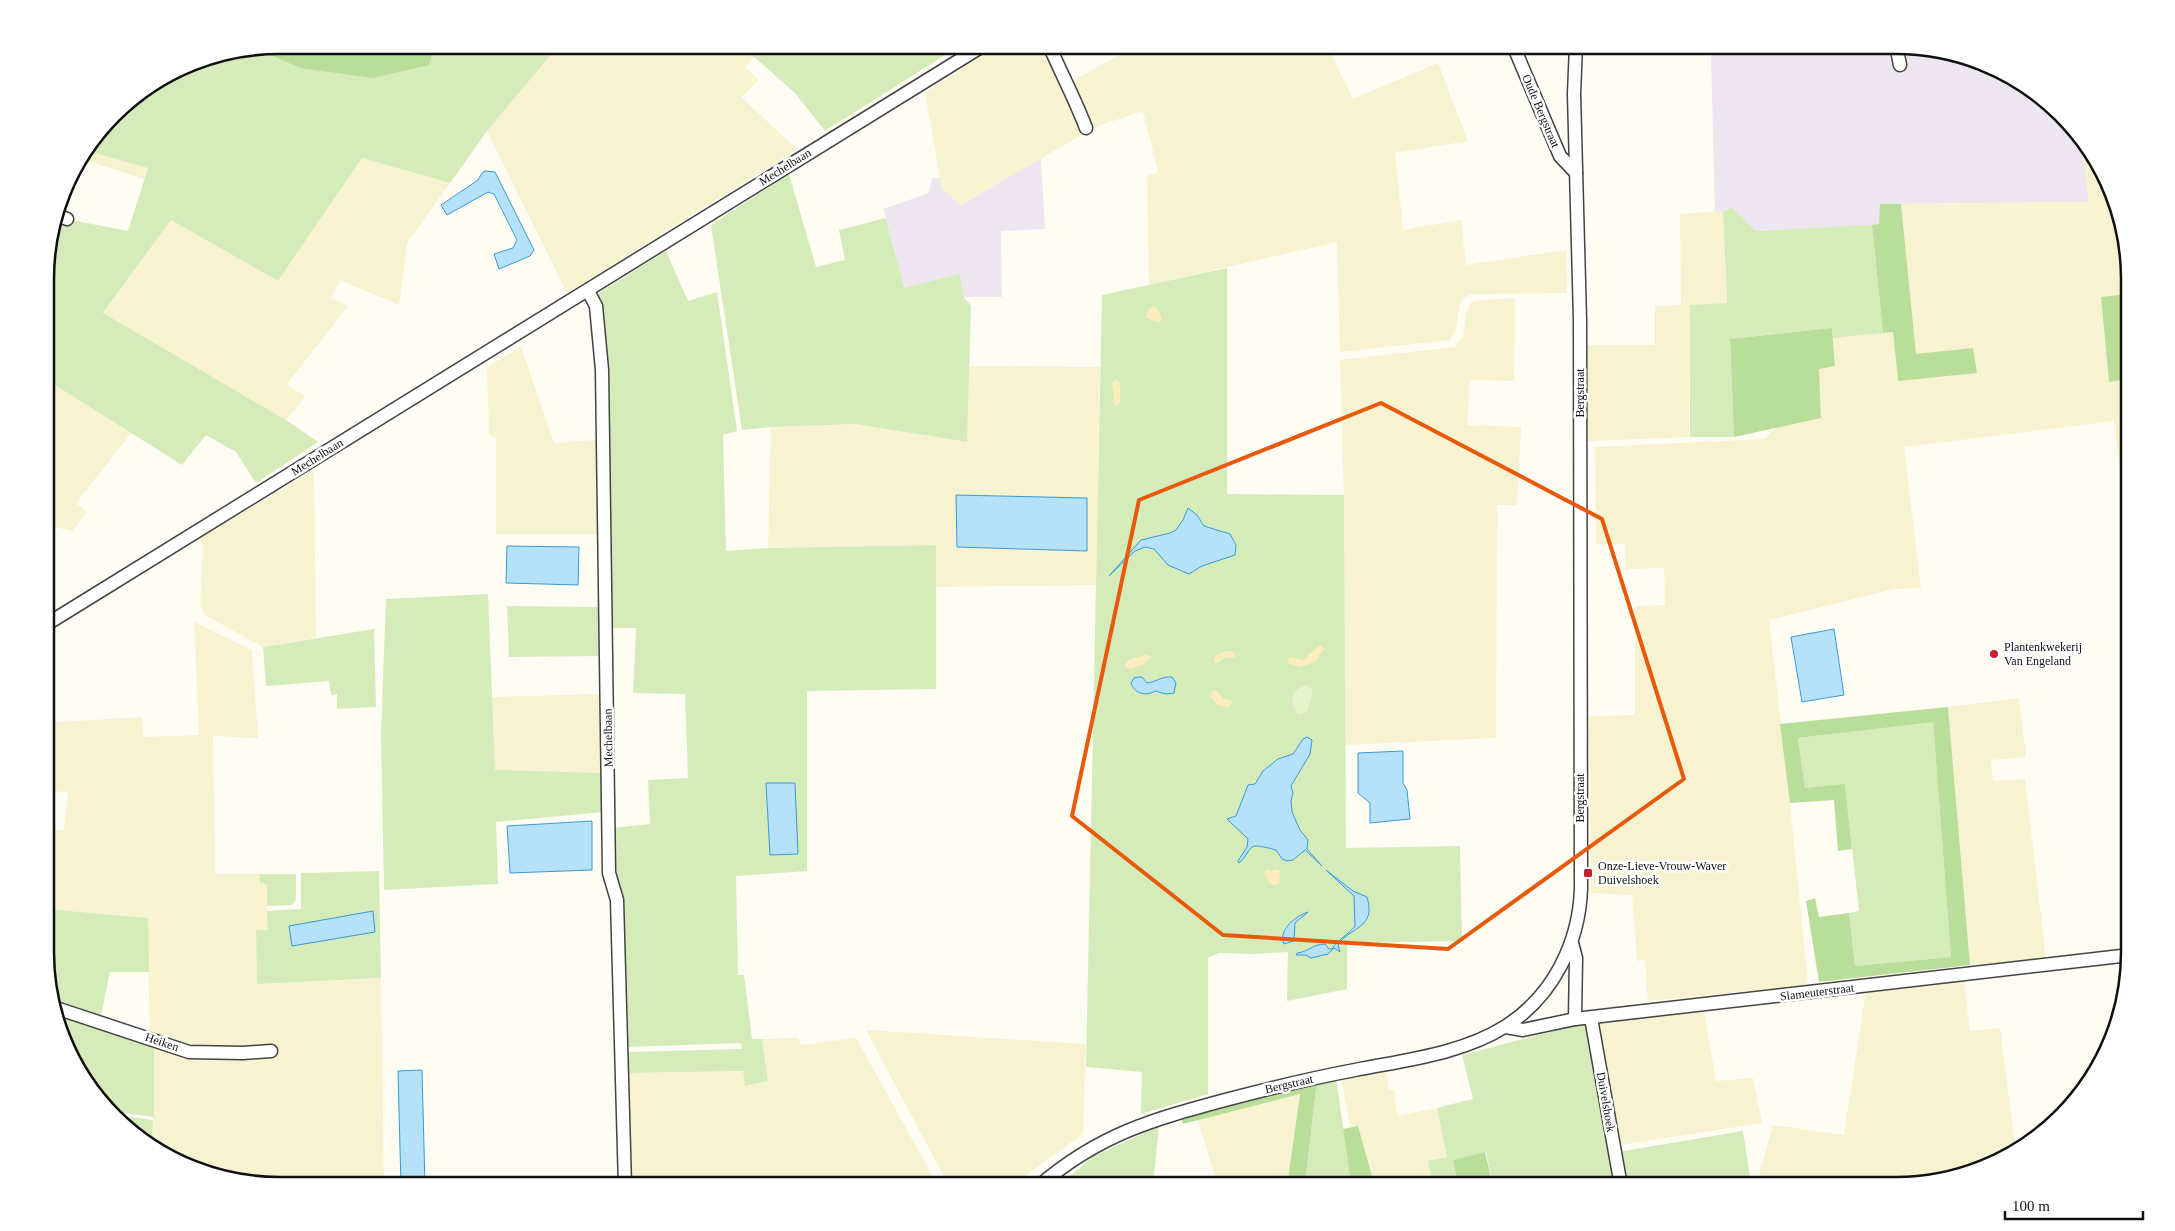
<svg xmlns="http://www.w3.org/2000/svg" width="2175" height="1231" font-family="'Times New Roman',serif">
<rect width="100%" height="100%" fill="#fffcf3"/>
<!-- industrial -->
<g fill="#ede5ef">
<polygon points="1696,45 1897,45 1957,53 2013,76 2081,140 2089,202 1881,204 1879,225 1756,231 1732,209 1715,213 1711,52 1696,53"/>
<polygon points="1041,158 1045,229 1001,231 1002,297 964,297 960,274 904,289 884,209 929,193 932,178 941,178 942,189 961,205"/>
</g>
<!-- farmland -->
<g fill="#f7f3d1">
<polygon points="559,45 741,45 754,57 745,67 759,80 741,97 797,149 567,293 487,131"/>
<polygon points="998,45 1044,45 1070,99 1082,135 960,205 942,189 925,93"/>
<polygon points="1137,45 1314,45 1316,50 1327,46 1353,99 1438,63 1468,141 1395,153 1403,230 1461,220 1466,265 1566,250 1567,293 1471,294 1461,300 1455,333 1449,340 1340,352 1337,242 1149,285 1147,176 1158,172 1143,111 1089,129 1068,84"/>
<polygon points="2081,140 2091,149 2118,204 2129,263 2129,294 2101,298 2109,382 2129,379 2129,551 2114,421 1904,447 1921,588 1894,589 1769,620 1790,803 1808,985 1648,1001 1645,960 1637,961 1632,895 1591,893 1589,716 1635,715 1635,606 1665,605 1664,568 1626,569 1625,544 1596,544 1595,447 1765,439 1775,428 1821,418 1819,368 1835,366 1833,338 1893,332 1898,381 1973,348 1916,354 1901,204 2089,202"/>
<polygon points="88,150 148,167 144,179 85,160"/>
<polygon points="362,158 450,183 407,243 399,305 340,280 331,298 348,306 287,384 305,397 286,420 103,314 171,220 278,281"/>
<polygon points="1723,211 1727,304 1690,305 1689,437 1587,441 1587,345 1655,345 1655,306 1681,305 1680,214"/>
<polygon points="1515,298 1514,381 1470,380 1467,425 1521,427 1517,505 1497,505 1496,738 1345,745 1344,495 1340,360 1455,347 1463,336 1466,313 1472,302 1480,300"/>
<polygon points="521,347 554,443 597,440 598,534 496,534 496,438 489,435 487,367"/>
<polygon points="968,366 1100,367 1096,585 936,587 936,545 768,548 771,427 855,424 967,442"/>
<polygon points="47,380 132,432 76,503 87,512 72,531 47,525"/>
<polygon points="314,470 316,638 263,647 205,615 200,605 203,547 200,538"/>
<polygon points="2129,565 2129,619 2123,566"/>
<polygon points="194,622 252,650 258,738 213,736 215,874 259,874 260,883 267,883 268,930 256,931 257,984 381,978 384,1186 278,1186 218,1178 162,1155 152,1145 154,1117 154,1045 180,1047 150,1035 147,918 47,909 47,829 64,830 68,792 47,791 47,723 142,717 143,737 199,735"/>
<polygon points="604,694 601,773 495,771 492,697"/>
<polygon points="2019,698 2026,757 1991,760 1993,781 2025,779 2046,959 1970,965 1948,707"/>
<polygon points="1964,981 1970,1031 2000,1028 2016,1152 1971,1174 1912,1186 1756,1186 1773,1125 1844,1135 1866,991"/>
<polygon points="1704,1011 1716,1081 1753,1078 1762,1123 1620,1145 1598,1022"/>
<polygon points="866,1030 1086,1044 1083,1134 1022,1178 1016,1186 949,1186"/>
<polygon points="798,1038 801,1045 856,1038 938,1186 628,1186 627,1073 744,1071 746,1086 768,1081 762,1039"/>
<polygon points="1386,1069 1389,1090 1394,1090 1397,1116 1437,1108 1447,1158 1428,1162 1432,1186 1379,1186 1374,1183 1358,1126 1350,1127 1341,1076"/>
<polygon points="1300,1094 1287,1186 1218,1186 1198,1120"/>
</g>
<!-- green -->
<g fill="#d5ecba">
<polygon points="435,45 559,45 487,131 450,183 362,158 278,281 171,220 103,313 286,420 318,442 256,483 236,452 206,435 182,465 47,380 54,372 47,370 47,248 56,217 128,231 148,168 88,151 85,160 82,158 124,103 189,63 256,49 300,68 429,65"/>
<polygon points="741,45 961,45 825,131 795,93"/>
<polygon points="789,174 816,267 845,260 839,230 886,218 904,288 960,274 964,297 971,306 967,442 855,424 771,427 742,430 711,225"/>
<polygon points="1732,208 1756,231 1872,225 1883,333 1833,338 1832,328 1730,339 1734,437 1690,437 1690,305 1727,303 1723,211"/>
<polygon points="666,251 688,301 717,292 737,431 723,435 726,551 768,548 936,545 936,689 807,691 807,871 736,876 738,975 744,975 752,1039 762,1039 768,1081 745,1086 743,1071 627,1073 626,1052 742,1049 741,1043 626,1047 617,880 612,828 650,824 648,780 688,778 685,694 633,693 636,628 612,628 604,326 597,294"/>
<polygon points="1227,268 1227,494 1344,495 1346,848 1460,846 1462,941 1347,943 1347,989 1287,1001 1288,952 1253,954 1219,953 1208,958 1208,1094 1141,1114 1142,1072 1086,1067 1102,295"/>
<polygon points="488,594 495,770 601,773 603,812 496,822 498,884 384,890 381,734 386,599"/>
<polygon points="507,606 599,607 600,656 509,657"/>
<polygon points="374,629 376,707 337,709 337,694 331,695 329,681 266,686 263,647"/>
<polygon points="1933,721 1951,957 1855,966 1849,913 1859,911 1845,785 1805,788 1798,738"/>
<polygon points="379,871 381,978 257,984 256,930 268,930 267,911 301,909 301,873"/>
<polygon points="259,874 296,874 296,899 292,905 267,906 267,884 260,883"/>
<polygon points="47,909 148,918 149,972 110,972 100,1019 55,1003 47,983"/>
<polygon points="58,1013 154,1045 154,1117 116,1112 85,1082"/>
<polygon points="1585,1023 1589,1027 1616,1186 1493,1186 1486,1152 1453,1160 1458,1186 1432,1186 1428,1161 1447,1157 1437,1108 1473,1099 1462,1055"/>
<polygon points="1336,1077 1350,1176 1357,1186 1305,1186 1317,1079"/>
<polygon points="121,1116 153,1120 152,1145"/>
<polygon points="1159,1126 1153,1186 1059,1186 1092,1157"/>
<polygon points="1743,1131 1750,1177 1748,1186 1624,1186 1618,1152"/>
</g>
<!-- forest -->
<g fill="#b9de99">
<polygon points="278,45 356,45 391,49 393,45 435,45 429,65 373,78 300,68 256,49"/>
<polygon points="1880,204 1901,204 1916,354 1973,348 1977,373 1898,381 1893,332 1883,333 1872,225 1879,224"/>
<polygon points="2129,294 2129,379 2109,382 2101,297"/>
<polygon points="1832,328 1835,366 1819,369 1821,418 1734,437 1730,339"/>
<polygon points="1948,707 1970,965 1819,982 1806,901 1815,898 1819,917 1849,913 1855,966 1951,957 1933,722 1798,738 1805,788 1845,784 1852,849 1838,851 1834,800 1790,803 1780,724"/>
<polygon points="1317,1079 1305,1186 1287,1186 1300,1094 1183,1124 1180,1114"/>
<polygon points="1358,1126 1374,1183 1379,1186 1357,1186 1350,1176 1343,1129"/>
<polygon points="1485,1152 1493,1186 1458,1186 1453,1160"/>
</g>
<!-- sand -->
<g fill="#fdedbd">
<polygon points="1152,307 1156,307 1162,318 1160,323 1146,318 1147,312"/>
<polygon points="1116,379 1120,383 1120,403 1116,406 1113,402 1114,395 1112,383"/>
<path d="M1321 645 1324 649 1315 662 1300 667 1288 663V660L1290 657 1303 660C1310 655 1315 647 1321 645Z"/>
<polygon points="1226,651 1235,652 1235,658 1224,658 1218,663 1214,662 1215,656"/>
<path d="M1146 654 1151 657 1144 664 1131 669 1125 667V663C1131 656 1139 659 1146 654Z"/>
<polygon points="1216,690 1223,698 1232,701 1231,705 1228,707 1218,706 1211,697 1212,691"/>
<polygon points="1268,869 1271,871 1276,869 1280,871 1279,883 1277,885 1271,885 1265,876 1264,872"/>
</g>
<!-- pitch -->
<path fill="#e7f3cc" d="M1305 685 1312 689C1313 693 1308 707 1307 712L1299 714C1287 706 1292 688 1305 685Z"/>
<!-- water -->
<g fill="#b5e1f9" stroke="#399ad4">
<polygon points="485,171 495,172 534,250 530,256 499,269 494,254 513,248 517,240 494,194 488,192 447,215 441,205 478,180 482,173"/>
<polygon points="956,495 1087,498 1087,551 957,547"/>
<polygon points="1188,508 1197,515 1204,526 1230,534 1236,545 1235,555 1202,566 1189,574 1168,565 1154,549 1145,547 1135,551 1109,576 1141,540 1170,533 1176,530 1183,520"/>
<polygon points="507,546 579,547 578,585 506,583"/>
<polygon points="1834,629 1844,695 1802,702 1791,637"/>
<path d="M1138 677H1142L1147 683C1156 682 1162 676 1172 677L1176 683 1174 693 1166 694 1155 691C1146 697 1134 693 1131 683L1134 678Z"/>
<path d="M1307 737 1312 740 1310 754 1291 786 1293 793 1291 801 1292 812 1300 830 1308 840 1307 849 1322 866 1305 850 1293 860 1287 861 1282 859 1276 850C1272 849 1256 844 1252 847 1247 851 1245 859 1239 863L1238 861 1247 847 1248 839 1227 819 1236 816 1248 785 1255 784 1263 771 1278 759 1293 754 1303 739Z"/>
<polygon points="1403,751 1403,783 1407,790 1410,819 1370,823 1370,803 1358,793 1358,753"/>
<polygon points="766,783 795,783 798,854 770,855"/>
<polygon points="592,821 592,870 510,873 507,826"/>
<path d="M1326 870 1353 891 1367 897C1377 929 1349 927 1338 945L1340 952 1334 948 1328 954 1311 958 1306 955H1296L1297 953C1308 952 1313 944 1325 944L1329 949H1332C1338 939 1348 935 1355 926L1354 896Z"/>
<polygon points="373,911 375,932 292,946 289,926"/>
<path d="M1308 912 1295 923 1294 941 1284 944C1278 929 1296 916 1308 912Z"/>
<polygon points="422,1070 425,1186 401,1186 398,1071"/>
</g>
<g fill="none" stroke-linecap="round" stroke-linejoin="round">
<!-- minor casing -->
<g stroke="#434343" stroke-width="15">
<g id="minor">
<path d="M1049 45C1061 73 1075 99 1086 128"/>
<polyline points="1513,45 1560,156 1576,173"/>
<polyline points="1896,45 1900,65"/>
<polyline points="57,215 67,219"/>
<polyline points="588,291 596,306 602,370 609,873 617,900 625,1186"/>
<polyline points="47,624 984,45"/>
<polyline points="1572,943 1576,958 1575,1019"/>
<polyline points="56,1008 189,1052 243,1053 271,1051"/>
<polyline points="1591,1018 1621,1186"/>
<polyline points="1506,1027 1523,1030 1575,1019 2130,955"/>
<path d="M1039 1186C1099 1134 1154 1119 1229 1099 1271 1088 1312 1078 1355 1070 1405 1060 1462 1054 1506 1026 1553 996 1579 943 1581 889L1580 320 1574 94 1576 45"/>
</g>
</g>
<!-- minor -->
<use href="#minor" stroke="#fff" stroke-width="12"/>
</g>
<!-- marked area -->
<path fill="none" stroke="#e8590c" stroke-width="4" stroke-linejoin="round" d="M1381 403 1602 519 1684 779 1448 949 1223 935 1072 816 1139 500Z"/>
<!-- markers -->
<g fill="#c8202d" stroke="#fff" stroke-width="2">
<circle cx="1994" cy="654" r="5"/>
<rect x="1583" y="868" width="10" height="10" rx="2.5"/>
</g>
<g text-anchor="middle" dominant-baseline="central" stroke-width="5" stroke-linejoin="round" paint-order="stroke">
<!-- street labels -->
<g font-size="12" fill="#101010" stroke="#fff">
<text transform="translate(1541 111) rotate(67)">Oude Bergstraat</text>
<text transform="translate(785 167) rotate(-32)">Mechelbaan</text>
<text transform="translate(1580 393) rotate(-90)">Bergstraat</text>
<text transform="translate(317 457) rotate(-32)">Mechelbaan</text>
<text transform="translate(608 738) rotate(-91)">Mechelbaan</text>
<text transform="translate(1580 798) rotate(-90)">Bergstraat</text>
<text transform="translate(1817 992) rotate(-7)">Slameuterstraat</text>
<text transform="translate(162 1042) rotate(19)">Heiken</text>
<text transform="translate(1289 1084) rotate(-13)">Bergstraat</text>
<text transform="translate(1606 1102) rotate(80)">Duivelshoek</text>
</g>
<!-- poi labels -->
<g font-size="12" fill="#101010" stroke="#fff" text-anchor="start">
<text x="2004" y="647">Plantenkwekerij<tspan x="2004" dy="14">Van Engeland</tspan></text>
<text x="1598" y="866">Onze-Lieve-Vrouw-Waver<tspan x="1598" dy="14">Duivelshoek</tspan></text>
</g>
</g>
<!-- crop -->
<path d="M0 0H2175V1231H0ZM279 54H1896A225 225 0 0 1 2121 279V952A225 225 0 0 1 1896 1177H279A225 225 0 0 1 54 952V279A225 225 0 0 1 279 54Z" fill="#fff" fill-rule="evenodd"/>
<path fill="none" stroke="#101010" stroke-width="2.5" d="M279 54H1896A225 225 0 0 1 2121 279V952A225 225 0 0 1 1896 1177H279A225 225 0 0 1 54 952V279A225 225 0 0 1 279 54Z"/>
<!-- scale -->
<path d="M2005 1211v8h138v-8" fill="none" stroke="#101010" stroke-width="2.5"/>
<text x="2012" y="1211" font-size="15" fill="#101010" stroke="#ffffff" stroke-width="4" paint-order="stroke">100 m</text>
</svg>
